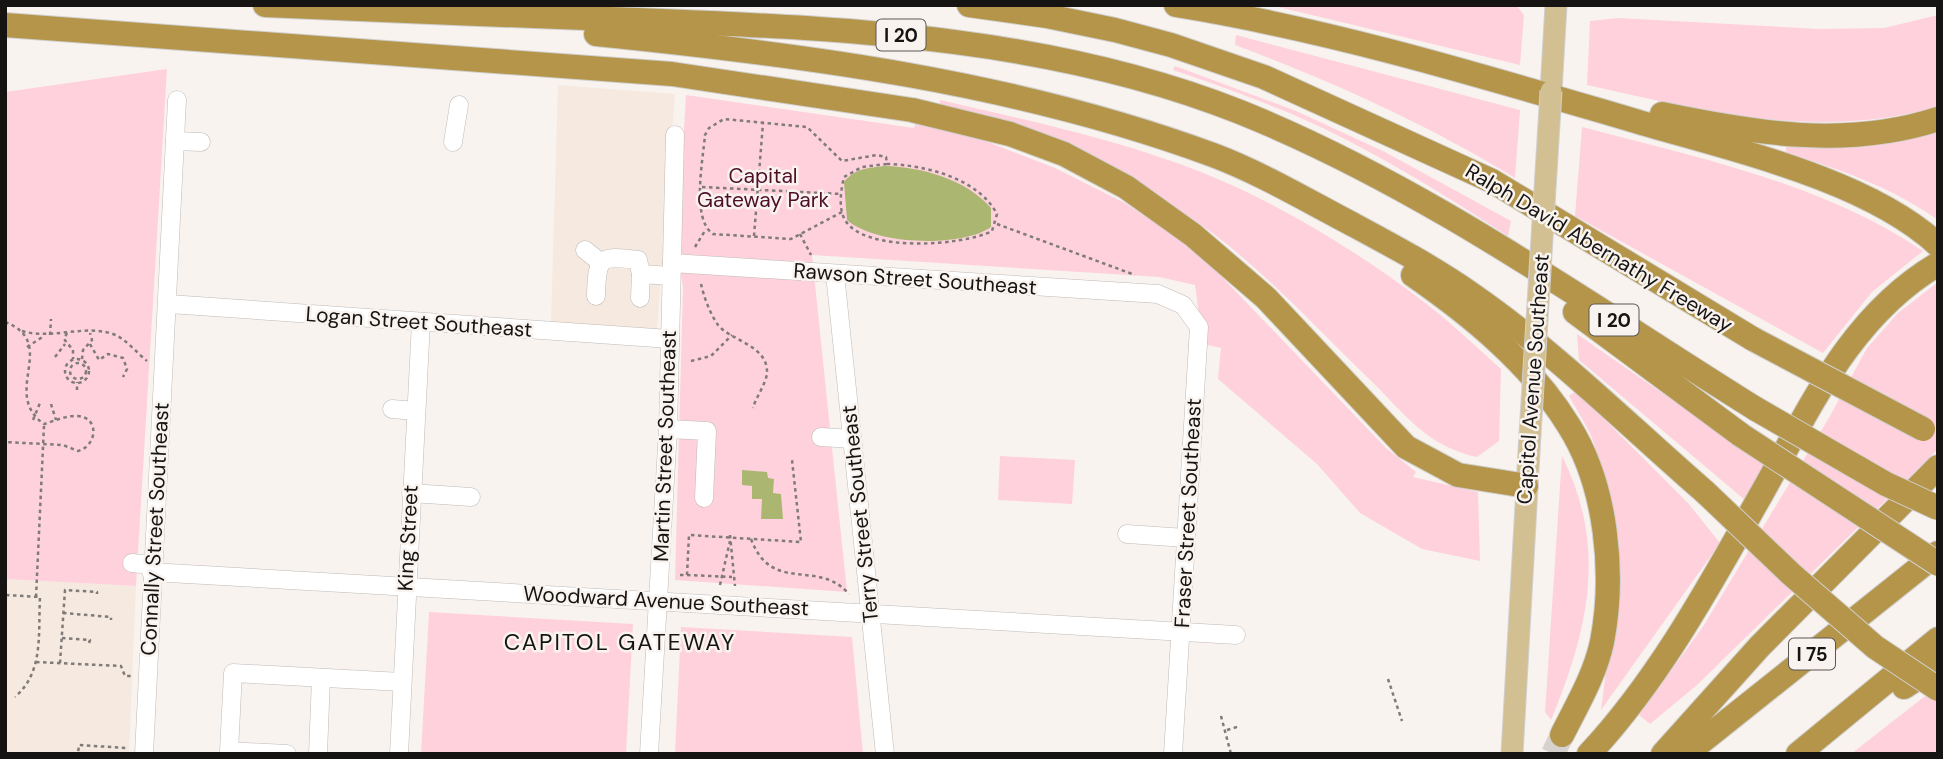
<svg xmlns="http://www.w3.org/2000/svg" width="1943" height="759" font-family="'DM Sans',sans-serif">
<rect width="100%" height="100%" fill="#f9f3ef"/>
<!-- built -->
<g fill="#f6e9df">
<polygon points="558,85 675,94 657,329 551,322"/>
<polygon points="5,579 136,586 129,754 5,754"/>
</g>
<!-- green -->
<g fill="#fed1dd">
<polygon points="1270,5 1516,5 1524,15 1520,65"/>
<path d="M1938 15V107C1816 140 1707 112 1587 85L1590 21 1618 18 1819 29 1884 28Z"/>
<path d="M1236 35 1520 110 1515 178C1425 123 1333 82 1235 45Z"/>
<path d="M1175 66 1296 111 1385 152 1511 221 1508 236C1440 192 1368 147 1294 115 1254 98 1214 84 1173 70Z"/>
<polygon points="167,69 136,586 5,579 5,92"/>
<polygon points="686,95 914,128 916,122 975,137 1055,168 1125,203 1197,251 1386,448 1416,472 1413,477 1478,492 1480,561 1422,549 1360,513 1317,464 1218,379 1221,348 1203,344 1195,285 1159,277 812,255 847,592 675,580 683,287 677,251"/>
<path d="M940 100C1027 120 1117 139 1201 172 1281 204 1361 253 1429 306 1455 326 1477 348 1501 369L1499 441 1477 457C1425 446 1404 412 1368 378 1314 326 1261 267 1200 224 1127 171 1024 140 940 106Z"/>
<path d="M1582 127C1699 158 1822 183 1923 251L1872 292 1823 353 1575 216Z"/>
<path d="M1938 132V220C1891 187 1840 169 1786 153V147C1838 149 1888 145 1938 132Z"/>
<polygon points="1938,282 1938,449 1697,685 1650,724 1639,715 1704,625 1830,416 1867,348 1898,313"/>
<polygon points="1577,334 1769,467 1745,500 1579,360"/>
<path d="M1576 391 1688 503 1720 543 1601 710C1613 621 1623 525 1592 438 1586 424 1576 409 1569 396Z"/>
<polygon points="1000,456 1075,460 1072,504 998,500"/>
<path d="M1562 456C1608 548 1588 630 1551 720L1545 712Z"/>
<polygon points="429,612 633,624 626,754 421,754"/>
<polygon points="681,627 852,637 863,754 675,754"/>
<polygon points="1929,693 1938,698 1938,754 1851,754"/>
</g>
<!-- water -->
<g fill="#abb771">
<path d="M885 166C921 167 966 179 991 208V227C961 248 875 245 847 220L844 182C855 168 869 168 885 166Z"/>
<polygon points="742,470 767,472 768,478 774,479 773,493 781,494 783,519 761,519 762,499 752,499 752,486 742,485"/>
</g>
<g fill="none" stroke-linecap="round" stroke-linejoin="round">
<!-- highway-tunnel -->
<polyline stroke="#d7d2ce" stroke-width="24" stroke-dasharray="24 12" stroke-linecap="butt" points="1553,754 1562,735"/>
<!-- minor casing -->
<g stroke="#c0bab6" stroke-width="19">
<g id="minor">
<polyline points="175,141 201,142"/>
<polyline points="453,142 459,105"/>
<polyline points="585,250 600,262"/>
<polyline points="672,263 1158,294 1183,305 1199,327 1173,754"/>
<polyline points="835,274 885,754"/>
<path d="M596 296C597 257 599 255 638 260L641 274"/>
<polyline points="640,298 641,274 671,276"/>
<polyline points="169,304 670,339"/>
<polyline points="392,409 416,411"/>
<polyline points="668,429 707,431 704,498"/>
<polyline points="821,437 852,439"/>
<polyline points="411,493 471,497"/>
<polyline points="1127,534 1186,538"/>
<polyline points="132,563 151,565"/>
<polyline points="151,572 1236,635"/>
<polyline points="144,754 177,100"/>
<polyline points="287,754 229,751 233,673 402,682"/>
<polyline points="318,754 321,678"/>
<polyline points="399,754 421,322"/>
<polyline points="649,754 668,429 675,135"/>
</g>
</g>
<!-- major casing -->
<g stroke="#d0d0d0" stroke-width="23">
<g id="major">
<polyline points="1551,91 1556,5"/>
<polyline points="1512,754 1530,434"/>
</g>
</g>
<!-- highway casing -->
<g stroke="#d0d0d0" stroke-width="26">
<g id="highway">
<path d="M265 5C397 11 530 16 662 21 858 29 1056 39 1240 112 1424 186 1589 305 1756 409"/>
<polyline points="969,5 1047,16 1115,30 1171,45 1264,77 1492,181 1753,339"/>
<path d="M1176 5C1331 30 1482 76 1632 120 1725 148 1866 178 1938 245"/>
<polyline points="5,25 672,74 912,110 1010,134 1064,154 1126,187 1193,235 1266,298 1406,447 1458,475 1526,486"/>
<path d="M596 34C805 55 1015 82 1213 155 1261 173 1306 200 1352 224 1393 246 1436 269 1474 296 1556 353 1629 426 1705 492"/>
<path d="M1662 114C1754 133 1846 149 1938 119"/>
<path d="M1413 275C1472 316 1531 364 1569 426 1607 486 1615 574 1602 642 1595 675 1577 705 1562 735"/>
<polyline points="1575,312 1741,435"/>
<polyline points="1904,687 1938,665"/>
<path d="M1589 754C1660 678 1711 583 1762 493 1810 408 1850 316 1938 264"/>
<polyline points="1663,754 1760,646 1938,467"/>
<polyline points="1686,754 1938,553"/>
<polyline points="1798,754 1938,639"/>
</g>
</g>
<!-- path -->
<g stroke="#7f7b78" stroke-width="2.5" stroke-dasharray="3.5 3.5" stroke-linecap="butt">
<polyline points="702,187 841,194"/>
<path d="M842 212 791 239 713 234C691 219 703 160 705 135L709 128 724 119 807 127 842 161 877 155 886 157 887 164C925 165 978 178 997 214L992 231C963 246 864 253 845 220 838 208 841 190 844 177L862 167 887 164"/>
<polyline points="997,224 1135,275"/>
<polyline points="800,234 811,255"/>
<polyline points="754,236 763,123"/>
<polyline points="695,247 706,229"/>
<path d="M701 284C704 297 710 314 718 325 731 341 768 345 767 373 766 384 756 397 753 408"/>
<path d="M5 322C60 343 0 393 44 424 54 421 67 415 78 416 100 418 97 446 78 451L63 445 5 442"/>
<path d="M22 331C52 340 83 324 113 334 125 338 138 354 147 361"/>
<polyline points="67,333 64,339 73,350 73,359"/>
<polyline points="50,335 51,319"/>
<polyline points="90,344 99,360 108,354 123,358 127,369 123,377"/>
<polyline points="27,347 44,336"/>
<polyline points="55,357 65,344"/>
<circle cx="77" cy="371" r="12"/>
<polyline points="82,359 83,350 92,340 90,333"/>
<polyline points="691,361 711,356 732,335"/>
<circle cx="78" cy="371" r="8"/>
<polyline points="77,390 77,382"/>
<polyline points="51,404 56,420"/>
<polyline points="33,420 40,403"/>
<polyline points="730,535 735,586"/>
<path d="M751 539C772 595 818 558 849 594"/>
<polyline points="680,575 687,575 689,535 801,542 792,460"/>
<polyline points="687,575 732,577"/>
<polyline points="720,585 730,541"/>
<path d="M6 595 40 597C38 634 44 672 15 697"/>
<polyline points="36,597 44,426"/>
<polyline points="63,613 111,617 111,620"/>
<polyline points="62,638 90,640 89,643"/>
<polyline points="36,662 121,666 125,676 131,676"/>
<polyline points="60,663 65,590 97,592 97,594"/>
<polyline points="1388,679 1402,721"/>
<polyline points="1221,716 1231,754"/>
<polyline points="1227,730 1240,726"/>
<polyline points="73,754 78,753 79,745 126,748"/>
</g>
<!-- minor -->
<use href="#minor" stroke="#fff" stroke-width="18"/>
<!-- major -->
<use href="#major" stroke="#d2bf92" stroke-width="21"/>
<!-- highway -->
<use href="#highway" stroke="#b49549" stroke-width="24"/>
<!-- major-bridge casing -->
<g stroke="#d0d0d0" stroke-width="23" stroke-linecap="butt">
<polyline id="major-bridge" points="1530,434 1551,91"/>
</g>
<!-- highway-bridge casing -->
<g stroke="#d0d0d0" stroke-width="26" stroke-linecap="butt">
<g id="highway-bridge">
<polyline points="1753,339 1923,429"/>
<polyline points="1756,409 1886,484 1938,508"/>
<polyline points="1741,435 1938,564"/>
<polyline points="1705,492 1791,574 1875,647 1938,689"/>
</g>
</g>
<!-- major-bridge -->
<use href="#major-bridge" stroke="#d2bf92" stroke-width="21"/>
<!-- highway-bridge -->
<use href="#highway-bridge" stroke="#b49549" stroke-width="24"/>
</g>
<g text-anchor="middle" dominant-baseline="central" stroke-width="5" stroke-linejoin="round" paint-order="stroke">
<!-- shield labels -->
<g fill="#f9f3ef" stroke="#5a5754" stroke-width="2">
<rect x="876.5" y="19.5" width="49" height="31" rx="5"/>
<rect x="1589.5" y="304.5" width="49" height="31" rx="5"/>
<rect x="1789" y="638.5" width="46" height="31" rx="5"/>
</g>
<g font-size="19" font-weight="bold" fill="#161412">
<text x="901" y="35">I 20</text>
<text x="1614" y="320">I 20</text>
<text x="1812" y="654">I 75</text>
</g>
<!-- park labels -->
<g font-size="21" fill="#4e0d29" stroke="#f9f3ef">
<text x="763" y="176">Capital<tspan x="763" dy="24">Gateway Park</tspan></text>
</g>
<!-- street labels -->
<g font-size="21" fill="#161412" stroke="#f9f3ef">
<text transform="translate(1599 248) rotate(31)">Ralph David Abernathy Freeway</text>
<text transform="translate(915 279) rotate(4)">Rawson Street Southeast</text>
<text transform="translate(419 322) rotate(4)">Logan Street Southeast</text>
<text transform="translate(1533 379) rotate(-86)">Capitol Avenue Southeast</text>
<text transform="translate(665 446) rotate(-88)">Martin Street Southeast</text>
<text transform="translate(1188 513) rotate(-87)">Fraser Street Southeast</text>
<text transform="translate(860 514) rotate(-96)">Terry Street Southeast</text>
<text transform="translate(155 529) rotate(-87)">Connally Street Southeast</text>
<text transform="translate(408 538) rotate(-87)">King Street</text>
<text transform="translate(666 601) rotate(3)">Woodward Avenue Southeast</text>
</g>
<!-- neighbourhood labels -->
<g font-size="23" letter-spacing="2" fill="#161412" stroke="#f9f3ef">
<text x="620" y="642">CAPITOL GATEWAY</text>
</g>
</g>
<!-- border -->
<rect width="1943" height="759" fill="none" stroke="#161412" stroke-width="14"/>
</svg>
